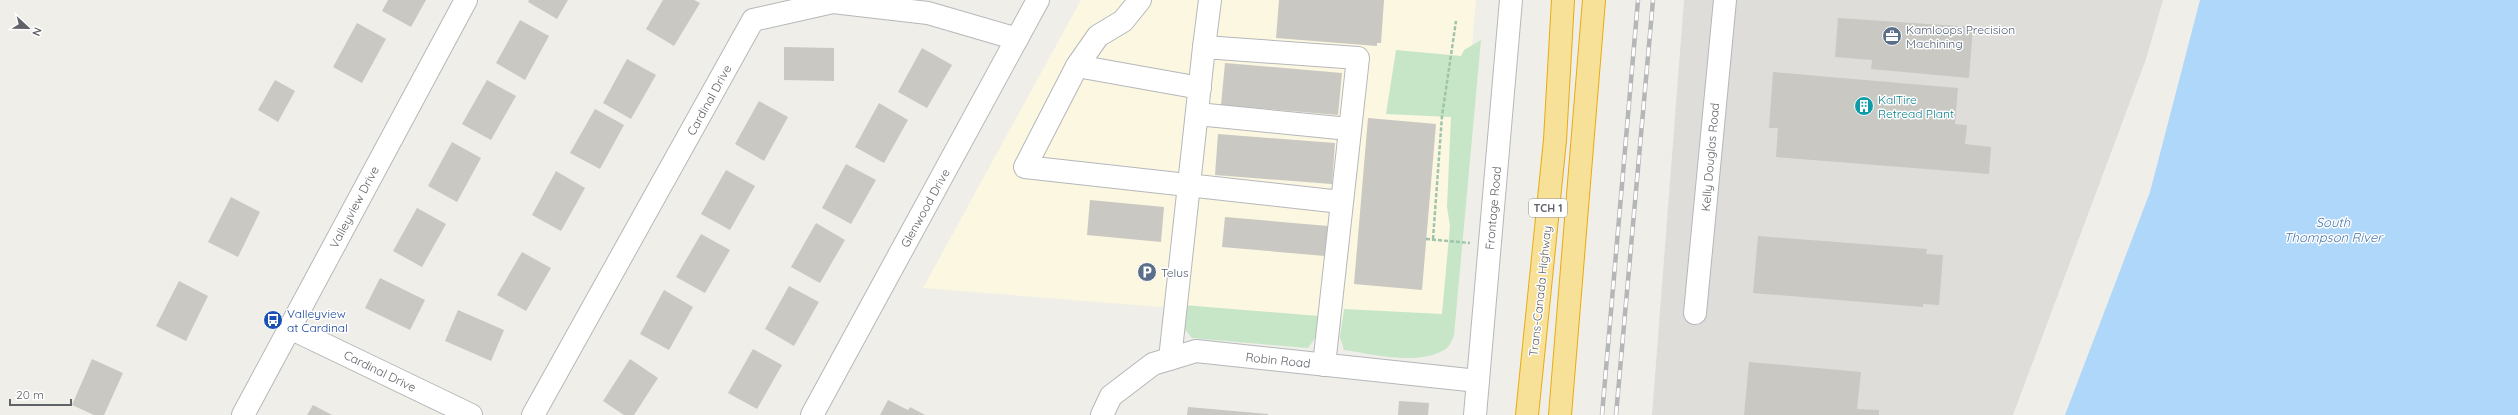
<svg xmlns="http://www.w3.org/2000/svg" width="2518" height="415" font-family="Quicksand,sans-serif">
<rect width="100%" height="100%" fill="#f0eee8"/>
<!-- commercial -->
<polygon fill="#fcf7e1" points="1081,0 1476,0 1447,330 923,288"/>
<!-- industrial -->
<polygon fill="#dfddda" points="1684,0 2163,0 2146,59 2013,415 1652,415"/>
<!-- green -->
<g fill="#c6e6c7">
<path d="M1481 40 1454 335C1452 340 1449 348 1444 350 1416 366 1374 354 1344 350L1340 337 1344 309 1442 314 1450 226 1447 207 1451 117 1386 114 1396 50 1461 56 1464 50Z"/>
<polygon points="1183,305 1319,316 1318,334 1308,348 1192,338 1182,326"/>
</g>
<!-- water -->
<polygon fill="#aed7fa" points="2200,0 2518,0 2518,415 2065,415 2150,192"/>
<!-- building -->
<g fill="#c9c8c2">
<polygon points="388,0 426,0 411,27 382,11"/>
<polygon points="529,0 568,0 557,19 528,2"/>
<polygon points="663,0 694,0 700,3 674,46 646,29"/>
<polygon points="1279,0 1384,0 1381,43 1377,43 1377,46 1276,38"/>
<polygon points="1838,18 1973,27 1969,78 1871,69 1872,60 1835,57"/>
<polygon points="520,20 549,36 525,80 496,63"/>
<polygon points="357,23 386,39 362,83 333,67"/>
<polygon points="784,47 834,48 834,81 784,80"/>
<polygon points="922,48 952,65 927,108 898,92"/>
<polygon points="627,59 656,75 631,119 603,103"/>
<polygon points="1225,63 1342,73 1338,115 1221,105"/>
<polygon points="1773,72 1958,88 1955,124 1967,125 1965,144 1991,147 1989,174 1776,157 1778,128 1769,128"/>
<polygon points="275,80 295,91 278,122 258,110"/>
<polygon points="487,80 516,96 491,140 462,124"/>
<polygon points="759,101 788,117 764,161 735,144"/>
<polygon points="879,103 908,120 884,163 855,147"/>
<polygon points="595,109 624,125 600,169 570,153"/>
<polygon points="1368,118 1436,124 1422,290 1354,284"/>
<polygon points="1218,134 1335,143 1332,184 1215,175"/>
<polygon points="452,142 481,158 457,202 428,186"/>
<polygon points="846,164 876,180 851,224 822,208"/>
<polygon points="726,170 755,186 730,230 701,214"/>
<polygon points="556,171 585,188 561,231 532,215"/>
<polygon points="231,197 260,212 238,257 208,242"/>
<polygon points="1090,200 1164,207 1161,242 1087,235"/>
<polygon points="417,208 446,224 422,267 393,251"/>
<polygon points="1225,217 1328,226 1325,256 1222,247"/>
<polygon points="816,223 845,240 820,283 791,267"/>
<polygon points="701,234 730,250 705,293 676,277"/>
<polygon points="1758,236 1927,249 1926,254 1943,255 1939,305 1923,304 1923,307 1753,293"/>
<polygon points="522,252 551,268 526,311 497,295"/>
<polygon points="380,278 425,300 410,330 365,308"/>
<polygon points="179,281 208,296 186,341 156,326"/>
<polygon points="789,286 819,302 794,346 765,329"/>
<polygon points="664,290 693,307 669,350 640,334"/>
<polygon points="458,310 504,330 491,361 445,341"/>
<polygon points="753,349 782,365 757,409 728,393"/>
<polygon points="92,359 123,373 104,415 94,415 72,405"/>
<polygon points="630,359 658,378 634,415 624,415 603,401"/>
<polygon points="1749,362 1861,372 1857,409 1879,410 1879,415 1744,415"/>
<polygon points="888,400 908,410 910,407 925,415 880,415"/>
<polygon points="1399,401 1429,403 1428,415 1398,415"/>
<polygon points="313,405 332,415 307,415"/>
<polygon points="1188,407 1268,414 1268,415 1187,415"/>
</g>
<g fill="none" stroke-linecap="round" stroke-linejoin="round">
<!-- minor casing -->
<g stroke="#b5b7bb" stroke-width="24">
<g id="minor">
<polyline points="1204,47 1210,0"/>
<polyline points="1077,66 1098,36 1123,21 1140,0"/>
<polyline points="1200,88 1077,66 1025,167 1341,202"/>
<polyline points="1197,114 1349,129"/>
<polyline points="1695,313 1725,0"/>
<polyline points="290,328 471,415"/>
<polyline points="1170,359 1204,47 1358,58 1324,365"/>
<polyline points="243,415 466,0"/>
<polyline points="533,415 753,20 833,2 928,13 1017,39"/>
<polyline points="812,415 1038,0"/>
<polyline points="1102,415 1111,396 1153,364 1196,351 1478,381"/>
<polyline points="1475,415 1511,0"/>
</g>
</g>
<!-- highway casing -->
<g stroke="#eaab0e" stroke-width="24">
<g id="highway">
<polyline points="1527,415 1555,140 1563,0"/>
<polyline points="1560,415 1594,0"/>
</g>
</g>
<!-- path -->
<g stroke="#9ec4aa" stroke-width="2.5" stroke-dasharray="4 2" stroke-linecap="butt">
<polyline points="1426,239 1470,243"/>
<polyline points="1433,239 1442,116 1456,21"/>
</g>
<!-- minor -->
<use href="#minor" stroke="#fff" stroke-width="22"/>
<!-- highway -->
<use href="#highway" stroke="#f7e198" stroke-width="22"/>
<!-- rail casing -->
<g stroke="#b5b6b7" stroke-width="4.5">
<g id="rail">
<polyline points="1602,415 1638,0"/>
<polyline points="1616,415 1653,0"/>
</g>
</g>
<!-- rail -->
<use href="#rail" stroke="#fff" stroke-width="3" stroke-dasharray="9" stroke-linecap="butt"/>
</g>
<!-- icons -->
<defs>
<g id="office-disc" transform="scale(1)"><circle r="9.5" fill="#5c6f8a" stroke="#fff"/><path d="M-6-3h4V-5.5h4V-3h4V5H-6ZM-1-4.5V-3h2v-1.5ZM-6 0V1H6V0Z" fill="#fff"/></g>
<g id="building-disc" transform="scale(1)"><circle r="9.5" fill="#0f9aa8" stroke="#fff"/><path d="M-4-6H4V6H1V3H-1V6H-4ZM-2.5-4.3h1.7v1.8h-1.7ZM.8-4.3h1.7v1.8H.8ZM-2.5-1h1.7V.8h-1.7ZM.8-1h1.7V.8H.8Z" fill="#fff"/></g>
<g id="parking-disc" transform="scale(1)"><circle r="9.5" fill="#5c6f8a" stroke="#fff"/><path d="M-3.5-5.5H1a3.5 3.5 0 0 1 0 7H-1V5.5H-3.5ZM-1-3.4V-.6H.8a1.4 1.4 0 0 0 0-2.8Z" fill="#fff"/></g>
<g id="bus-disc" transform="scale(1)"><circle r="9.5" fill="#1a4fb4" stroke="#fff"/><path d="M-5-6H5V4H4V6H2V4H-2V6H-4V4H-5ZM-3.5-4V0h7V-4ZM-3.5 1.2v1.5H-2V1.2ZM2 1.2v1.5H3.5V1.2Z" fill="#fff"/></g>
</defs>
<g fill-rule="evenodd">
<use href="#office-disc" x="1892" y="36"/>
<use href="#building-disc" x="1864" y="106"/>
<use href="#parking-disc" x="1147" y="272"/>
<use href="#bus-disc" x="273" y="320"/>
</g>
<g text-anchor="middle" dominant-baseline="central" stroke-width="3" stroke-linejoin="round" paint-order="stroke">
<!-- shield labels -->
<rect fill="#fff" stroke="#8f9195" stroke-width="1" x="1529" y="199" width="38" height="18" rx="3"/>
<g font-size="11" font-weight="bold" fill="#5f6267">
<text x="1548" y="208">TCH 1</text>
</g>
<!-- service labels -->
<g font-size="12" fill="#4e5e75" stroke="#fff" text-anchor="start">
<text x="1906" y="29">Kamloops Precision<tspan x="1906" dy="14">Machining</tspan></text>
<text x="1161" y="272">Telus</text>
</g>
<!-- culture labels -->
<g font-size="12" fill="#0d838f" stroke="#fff" text-anchor="start">
<text x="1878" y="99">KalTire<tspan x="1878" dy="14">Retread Plant</tspan></text>
</g>
<!-- street labels -->
<g font-size="12" fill="#5f6267" stroke="#fff">
<text transform="translate(709 100) rotate(-61)">Cardinal Drive</text>
<text transform="translate(1710 157) rotate(-85)">Kelly Douglas Road</text>
<text transform="translate(354 207) rotate(-62)">Valleyview Drive</text>
<text transform="translate(925 208) rotate(-61)">Glenwood Drive</text>
<text transform="translate(1493 208) rotate(-85)">Frontage Road</text>
<text transform="translate(1540 291) rotate(-84)">Trans-Canada Highway</text>
<text transform="translate(1278 360) rotate(6)">Robin Road</text>
<text transform="translate(380 371) rotate(26)">Cardinal Drive</text>
</g>
<!-- transit labels -->
<g font-size="12" fill="#164399" stroke="#fff" text-anchor="start">
<text x="287" y="313">Valleyview<tspan x="287" dy="14">at Cardinal</tspan></text>
</g>
<!-- water labels -->
<g font-size="13" font-style="italic" fill="#4a77ad" stroke="#fff">
<text x="2333" y="222">South<tspan x="2333" dy="15">Thompson River</tspan></text>
</g>
</g>
<!-- north arrow -->
<g transform="translate(28 28) rotate(112)" stroke="#ffffff" stroke-width="3" paint-order="stroke">
<path d="M0-3L7 15L0 10L-7 15Z" fill="#5f6267"/>
<text y="-6" font-size="11" font-weight="bold" text-anchor="middle" fill="#5f6267">N</text>
</g>
<!-- scale -->
<path d="M10 399v6h61v-6" fill="none" stroke="#5f6267" stroke-width="2"/>
<text x="16" y="399" font-size="12" fill="#5f6267" stroke="#ffffff" stroke-width="3" paint-order="stroke">20 m</text>
</svg>
